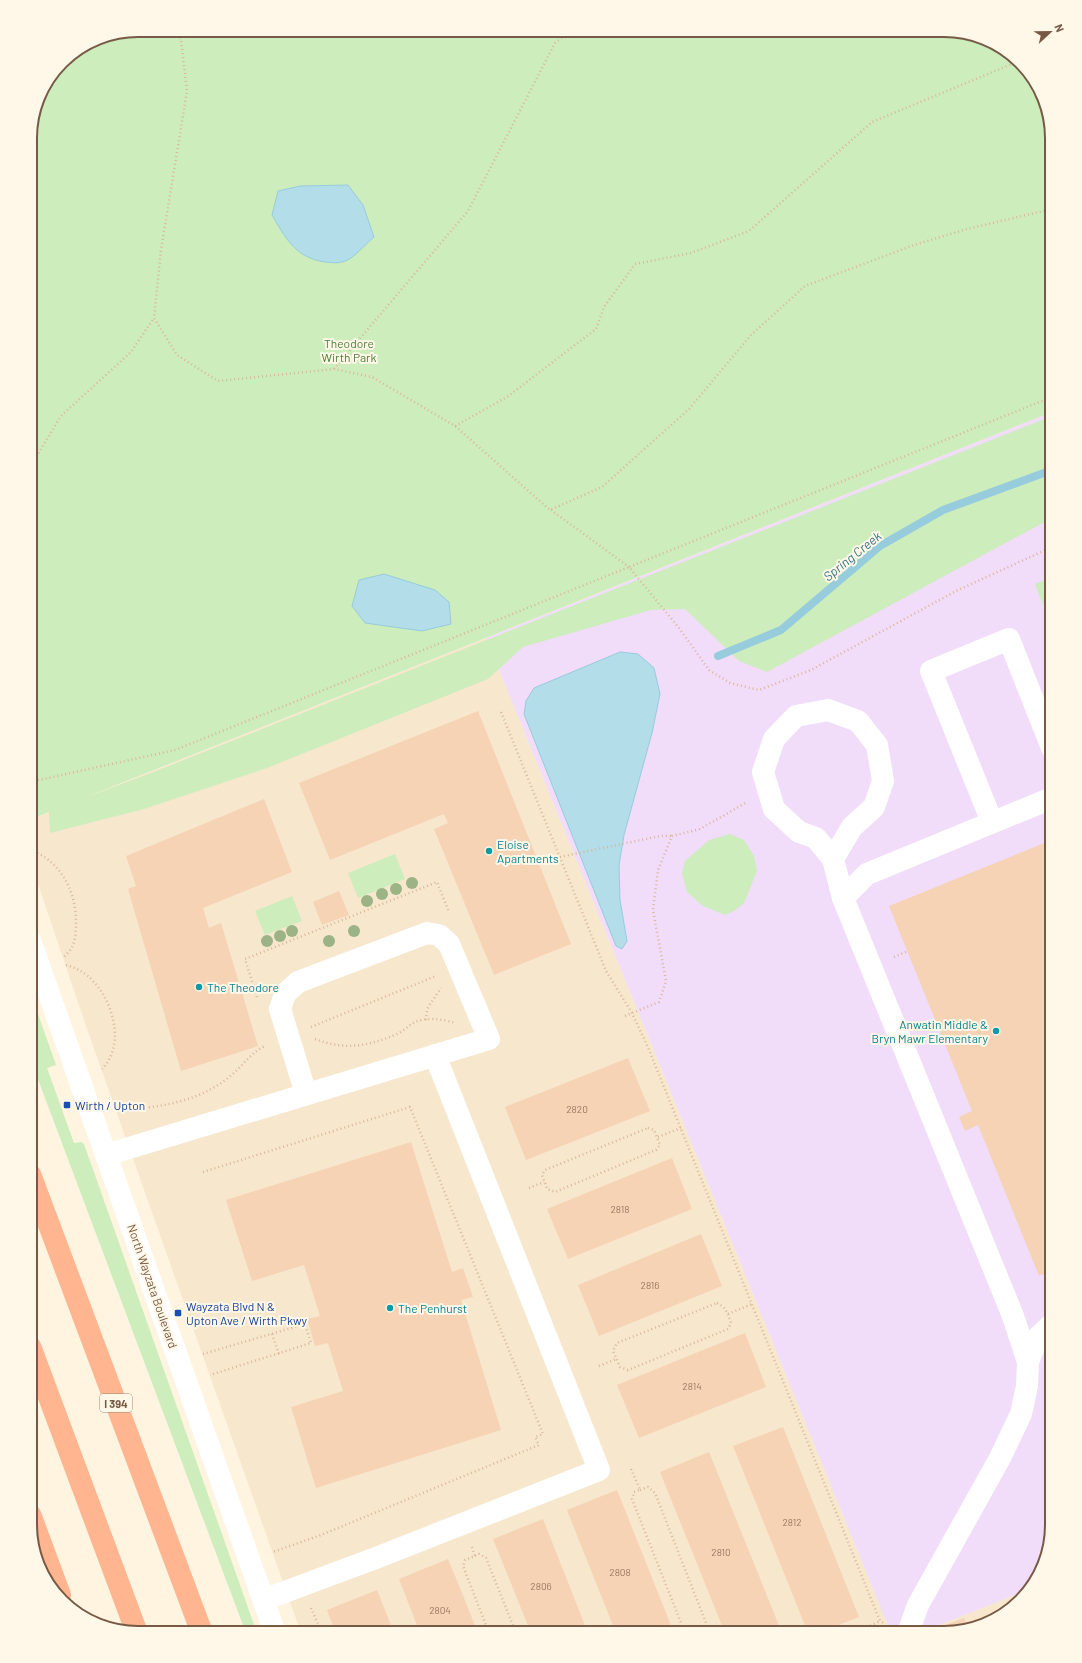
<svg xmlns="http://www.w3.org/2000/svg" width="1082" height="1663" font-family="Barlow,sans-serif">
<rect width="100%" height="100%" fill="#fef4df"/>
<!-- residential -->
<g fill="#f7e7cd">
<polygon points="486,638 891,1633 301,1633 86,1026 30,860 30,820"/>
<polygon points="1025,1591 998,1619 944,1633 919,1633"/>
</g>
<!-- education -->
<polygon fill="#f1dcfa" points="1052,412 1052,1525 1037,1579 1025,1591 919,1633 891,1633 486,638"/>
<!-- green -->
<g fill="#cdedbd">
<polygon points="138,30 951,30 1004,48 1038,84 1052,138 1052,412 84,798 151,773 1052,416 1052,518 767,672 739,661 685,609 651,610 523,647 488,679 267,768 144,809 50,833 49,812 30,820 30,131 38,96 62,61 97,38"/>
<polygon points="1052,577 1052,628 1035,584"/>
<polygon points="730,834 744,840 754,856 757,871 744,903 734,911 725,915 703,906 687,892 682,874 685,861 709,840"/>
<polygon points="395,854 405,879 358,898 348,873"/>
<polygon points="292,896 302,921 265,935 255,911"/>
<polygon points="30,991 56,1065 47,1068 74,1143 81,1142 84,1144 257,1633 246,1633 30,1058"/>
</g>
<!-- water -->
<g fill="#b2dde9" stroke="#97ccdc">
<path d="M348 185 363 205 374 237C367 243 359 252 351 258 342 264 335 263 325 262 296 258 286 239 272 215L278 191 300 186Z"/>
<polygon points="384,574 435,590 449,602 451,624 422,631 365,623 352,606 359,580"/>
<polygon points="620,652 638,654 654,668 660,694 652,733 624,835 619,865 620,900 627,941 622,949 616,946 524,714 526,701 534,688"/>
</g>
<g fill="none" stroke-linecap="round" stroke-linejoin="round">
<!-- stream -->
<polyline stroke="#97ccdc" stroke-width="8" points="718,656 781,630 880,546 943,510 1052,470"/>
</g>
<!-- building -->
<g fill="#f6d3b4">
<polygon points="478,711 571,944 494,975 434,829 448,823 444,814 330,860 299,783"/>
<polygon points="264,799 292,872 203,908 209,928 221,923 258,1046 181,1071 128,889 136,886 126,856"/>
<polygon points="1052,840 1052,1271 1039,1276 978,1125 965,1131 959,1117 972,1111 889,906"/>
<polygon points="339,891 349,915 322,925 313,902"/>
<polygon points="628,1058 650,1111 526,1160 505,1107"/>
<polygon points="411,1142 452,1272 463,1268 473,1297 461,1300 501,1430 316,1488 291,1407 343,1391 328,1343 315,1346 307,1319 320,1316 304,1265 252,1281 226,1200"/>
<polygon points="672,1158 692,1209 568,1259 547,1209"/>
<polygon points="701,1234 722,1286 599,1336 578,1285"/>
<polygon points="745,1333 766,1387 639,1438 617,1385"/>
<polygon points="783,1427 859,1617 818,1633 808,1633 733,1446"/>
<polygon points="709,1452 782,1633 725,1633 660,1472"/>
<polygon points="617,1490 674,1633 616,1633 567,1510"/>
<polygon points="543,1519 588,1633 531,1633 493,1539"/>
<polygon points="448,1559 462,1593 478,1633 420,1633 399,1579"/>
<polygon points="377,1590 394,1633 336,1633 327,1610"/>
<polygon points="1008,1607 998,1619 985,1622 983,1617"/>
<polygon points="964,1618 968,1627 944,1633 938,1633 936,1629"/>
</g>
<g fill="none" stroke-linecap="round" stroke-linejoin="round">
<!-- path -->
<g stroke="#dbb798" stroke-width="2.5" stroke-dasharray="1 3" stroke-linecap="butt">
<polyline points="177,30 181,40 187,91 161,250 154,318 177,355 218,381 334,369 372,377 455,426 550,510 602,487 689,409 751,335 805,286 914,245 967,229 1052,209"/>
<polyline points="334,369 468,211 555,43 572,30"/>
<polyline points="455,426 507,397 596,329 604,307 635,264 691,253 749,231 872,122 1017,62"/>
<polyline points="30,467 61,416 131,352 154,318"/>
<polyline points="551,510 629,567"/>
<polyline points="1052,547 956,591 811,670 759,690 730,683 709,670 679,628 629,567 1052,397"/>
<polyline points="501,712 606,971 632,1013 647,1045 880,1621 885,1624"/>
<polyline points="30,782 175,750 629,567"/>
<path d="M30 850C60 860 76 891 76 921 76 929 76 941 71 949 69 952 66 955 63 958"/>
<polyline points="560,857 660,836 672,836"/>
<polyline points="894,957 908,951"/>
<path d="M66 965C77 968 86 973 94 982 114 1004 125 1046 102 1069"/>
<polyline points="257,997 245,959 437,882 449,912"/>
<polyline points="625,1016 659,1002 666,981 653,910 658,870 672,836 700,829 747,802"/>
<polyline points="426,1020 427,1009 441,988"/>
<polyline points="311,1027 436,976"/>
<path d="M315 1039C346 1051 370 1046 399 1033 405 1030 409 1025 415 1022 426 1017 443 1019 455 1023"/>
<path d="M117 1110C156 1108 196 1103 228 1078 241 1068 250 1053 265 1046"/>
<polygon points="648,1128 654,1130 660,1145 656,1150 555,1192 547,1189 542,1175 545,1170"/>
<polyline points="658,1137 681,1128"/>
<polyline points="203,1172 410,1107 543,1434 535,1437 539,1445 321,1535 273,1552"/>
<polyline points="529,1188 544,1182"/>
<path d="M717 1303C726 1307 728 1314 731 1323L728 1329 628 1370 620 1367 613 1351 617 1343Z"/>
<polyline points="728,1314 752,1304"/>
<polyline points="272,1334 279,1354"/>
<polyline points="203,1354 305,1324 311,1343 210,1375"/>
<polyline points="599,1366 616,1359"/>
<polyline points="631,1469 640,1490 634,1492 632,1499 685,1633"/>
<polyline points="640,1490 648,1487 655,1493 710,1633"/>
<polyline points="472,1547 475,1556 465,1560 463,1566 489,1633"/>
<polyline points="475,1556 479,1554 486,1558 516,1633"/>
<polyline points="311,1608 322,1633"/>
<polyline points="856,1633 880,1621"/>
</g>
<!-- minor -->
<g stroke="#fff" stroke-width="22">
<polyline points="992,822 931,671 1009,639 1052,748"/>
<polyline points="833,859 852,827 874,807 883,781 877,745 858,721 828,710 796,716 774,739 763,772 774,809 799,832 816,838 833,859 843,898 1013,1316 1028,1362 1027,1386 1021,1414 1000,1458 918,1605 908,1633"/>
<polyline points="843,898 867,874 1052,798"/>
<polyline points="30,940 275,1633"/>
<polyline points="106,1155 489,1039 449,944 439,935 427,933 298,982 285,994 280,1009 306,1094"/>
<polyline points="1028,1362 1038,1337 1052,1324"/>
<polyline points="263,1600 376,1558 599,1470 435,1055"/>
</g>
<!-- highway -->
<g stroke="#ffb590" stroke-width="22">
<polyline points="30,1174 202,1633"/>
<polyline points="30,1346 137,1633"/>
<polyline points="30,1514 60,1595"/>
</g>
</g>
<!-- trees -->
<g fill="#9cb385">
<circle cx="412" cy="883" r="6"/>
<circle cx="396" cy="889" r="6"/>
<circle cx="382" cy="894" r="6"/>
<circle cx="367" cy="901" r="6"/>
<circle cx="292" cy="931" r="6"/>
<circle cx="354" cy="931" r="6"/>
<circle cx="280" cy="936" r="6"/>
<circle cx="267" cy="941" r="6"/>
<circle cx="329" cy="941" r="6"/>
</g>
<!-- markers -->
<g fill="#0f9aa8" stroke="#fff7e7" stroke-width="1.5">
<circle cx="489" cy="851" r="4"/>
<circle cx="199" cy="987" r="4"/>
<circle cx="996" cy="1031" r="4"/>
<circle cx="390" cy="1308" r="4"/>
</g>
<g fill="#1a4fb4" stroke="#fff7e7" stroke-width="1.5">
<rect x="63" y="1101" width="8" height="8" rx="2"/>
<rect x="174" y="1309" width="8" height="8" rx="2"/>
</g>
<g text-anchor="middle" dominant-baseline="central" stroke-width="4" stroke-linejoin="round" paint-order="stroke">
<!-- number labels -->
<g font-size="10" fill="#977861">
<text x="577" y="1109">2820</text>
<text x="620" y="1209">2818</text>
<text x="650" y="1285">2816</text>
<text x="692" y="1386">2814</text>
<text x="792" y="1522">2812</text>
<text x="721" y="1552">2810</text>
<text x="620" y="1572">2808</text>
<text x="541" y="1586">2806</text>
<text x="440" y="1610">2804</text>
</g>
<!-- shield labels -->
<rect fill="#fff7e7" stroke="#a08976" stroke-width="1" x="100" y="1394" width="32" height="18" rx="3"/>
<g font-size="11" font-weight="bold" fill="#775a45">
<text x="116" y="1403">I 394</text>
</g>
<!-- park labels -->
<g font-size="12" fill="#4b7e3b" stroke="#fff7e7">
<text x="349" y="343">Theodore<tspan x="349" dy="14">Wirth Park</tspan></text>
</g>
<!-- culture labels -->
<g font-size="12" fill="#0d838f" stroke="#fff7e7" text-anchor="start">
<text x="497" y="844">Eloise<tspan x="497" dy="14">Apartments</tspan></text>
<text x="207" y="987">The Theodore</text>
<text x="988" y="1024" text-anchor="end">Anwatin Middle &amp;<tspan x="988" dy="14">Bryn Mawr Elementary</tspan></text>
<text x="398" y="1308">The Penhurst</text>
</g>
<!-- transit labels -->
<g font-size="12" fill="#164399" stroke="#fff7e7" text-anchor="start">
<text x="75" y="1105">Wirth / Upton</text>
<text x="186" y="1306">Wayzata Blvd N &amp;<tspan x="186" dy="14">Upton Ave / Wirth Pkwy</tspan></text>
</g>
<!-- street labels -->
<g font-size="12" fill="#775a45" stroke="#fff7e7">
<text transform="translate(153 1286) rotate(71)">North Wayzata Boulevard</text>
</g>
<!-- water labels -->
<g font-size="13" font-style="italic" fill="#3c7a8d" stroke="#fff7e7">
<text transform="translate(852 556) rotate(-39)">Spring Creek</text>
</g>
</g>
<!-- crop -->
<path d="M0 0H1082V1663H0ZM138 37H944A101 101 0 0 1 1045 138V1525A101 101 0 0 1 944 1626H138A101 101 0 0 1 37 1525V138A101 101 0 0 1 138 37Z" fill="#fff7e7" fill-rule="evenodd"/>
<path fill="none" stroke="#775a45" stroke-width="2" d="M138 37H944A101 101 0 0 1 1045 138V1525A101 101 0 0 1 944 1626H138A101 101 0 0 1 37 1525V138A101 101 0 0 1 138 37Z"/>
<!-- north arrow -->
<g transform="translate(1050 32) rotate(68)" stroke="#fff7e7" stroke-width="3" paint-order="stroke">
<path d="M0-3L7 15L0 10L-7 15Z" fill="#775a45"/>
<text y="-6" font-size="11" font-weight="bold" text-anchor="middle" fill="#775a45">N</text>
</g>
</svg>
